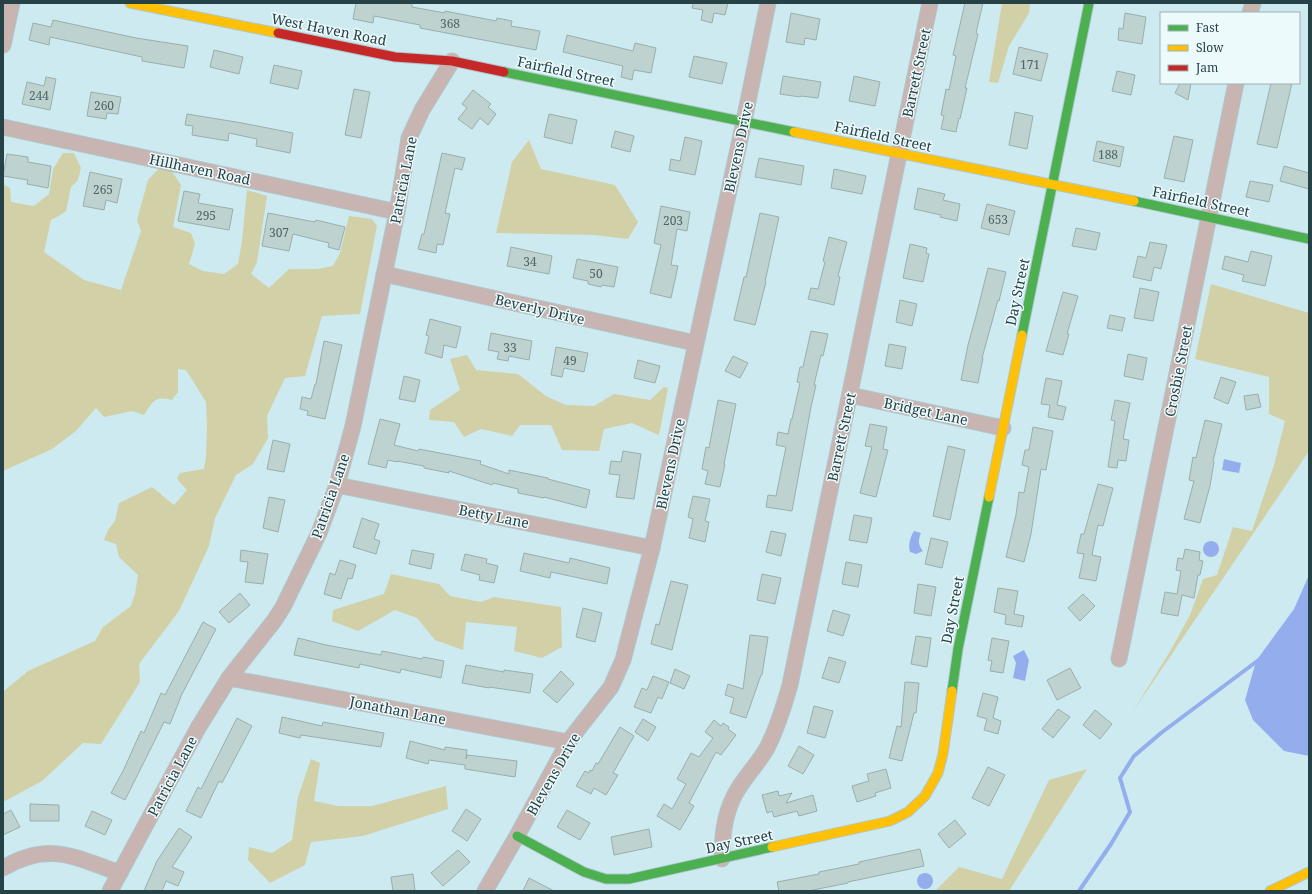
<svg xmlns="http://www.w3.org/2000/svg" width="1312" height="894" font-family="'Noto Serif',serif">
<rect width="100%" height="100%" fill="#cdeaf0"/>
<!-- green -->
<g fill="#d2d0a7">
<polygon points="1002,3 1030,3 1029,13 1009,46 998,83 989,82"/>
<polygon points="529,140 541,169 615,185 638,222 628,239 594,235 496,233 512,162"/>
<path d="M63 153H74L81 168 78 180 71 187 66 211 57 217 51 220 44 252 84 280 121 290 141 231 137 220 148 180 161 166 169 167 181 185 173 227 191 233 195 244 189 264 203 271 224 274 238 264 242 241 247 190 267 196 257 262 251 274 269 288 289 269H317L333 266 340 253 349 216 372 219 377 226 360 314 322 316 305 376 285 378 267 416 268 438 253 464 236 475 215 518 209 546 179 611 139 664 140 682 101 744 83 743 42 781 3 802V692L28 671 95 641 103 627 131 606 135 594 138 575 119 557 116 544 104 540 108 530 115 521 119 503 152 487 174 505 187 490 177 479 180 473 204 469 206 458 207 426 206 402 186 370 178 369V392L172 400C154 396 154 400 144 415L132 411 104 417 96 408 76 431 52 449 3 471V184L10 188 11 202 34 206 49 194 53 169Z"/>
<polygon points="1211,284 1309,313 1309,451 1132,713 1172,648 1190,615 1203,579 1217,575 1233,527 1252,531 1274,465 1285,421 1269,414 1269,377 1195,359"/>
<polygon points="467,355 476,370 518,374 546,396 566,405 594,406 614,394 650,400 664,387 668,388 659,435 654,433 632,423 604,429 599,451 562,450 551,425 520,425 512,436 481,429 464,437 454,422 429,420 430,410 460,390 450,359"/>
<polygon points="391,574 439,584 450,596 481,602 494,597 561,607 562,647 542,658 514,651 517,627 466,622 463,650 435,640 417,618 395,610 358,631 332,621 333,610 384,594"/>
<polygon points="311,759 320,763 314,801 338,806 372,806 446,786 448,809 363,836 311,842 305,865 270,883 248,860 249,847 272,853 292,840 298,797"/>
<polygon points="1087,769 1009,891 935,891 959,867 1002,879 1049,780"/>
</g>
<!-- water -->
<g fill="#94aeed">
<polygon points="1224,459 1241,463 1239,473 1222,470"/>
<path d="M914 531 921 533C918 540 918 545 923 551L916 554 910 552C908 544 910 538 914 531Z"/>
<circle cx="1211" cy="549" r="8"/>
<polygon points="1309,575 1309,756 1284,751 1253,720 1245,700 1256,661 1294,609"/>
<polygon points="1024,650 1029,660 1025,681 1013,678 1016,663 1013,656"/>
<circle cx="925" cy="881" r="8"/>
</g>
<g fill="none" stroke-linecap="round" stroke-linejoin="round">
<!-- stream -->
<polyline stroke="#94aeed" stroke-width="4" points="1079,891 1111,844 1130,812 1120,778 1134,756 1161,733 1260,659"/>
</g>
<!-- building -->
<g fill="#bed3cf" stroke="#99afab">
<polygon points="356,3 412,3 412,7 445,13 445,11 496,21 497,18 512,21 511,26 540,31 536,50 420,28 420,25 374,16 373,23 353,19"/>
<polygon points="693,3 728,3 725,15 714,13 712,23 701,20 703,10 692,8"/>
<polygon points="965,3 983,3 976,33 978,34 965,88 967,88 960,119 959,118 956,132 941,129 944,116 941,115 946,89 949,90 956,56 953,55"/>
<polygon points="791,13 820,19 816,40 805,38 804,45 786,42"/>
<polygon points="1125,13 1146,17 1142,44 1118,40 1119,28 1123,29"/>
<polygon points="53,20 136,38 188,46 184,68 142,61 142,57 50,37 49,45 29,40 33,23 51,27"/>
<polygon points="567,35 633,51 635,43 656,48 651,73 634,70 632,80 621,77 623,66 563,52"/>
<polygon points="1019,47 1048,54 1041,81 1013,74"/>
<polygon points="214,50 243,57 239,74 210,67"/>
<polygon points="694,56 727,63 722,84 689,77"/>
<polygon points="274,65 302,71 298,89 270,83"/>
<polygon points="1117,71 1135,75 1131,95 1112,91"/>
<polygon points="783,76 821,82 818,98 801,96 800,97 780,94"/>
<polygon points="854,76 880,82 875,106 849,101"/>
<polygon points="46,77 56,79 50,110 22,104 27,82 44,86"/>
<polygon points="1180,83 1191,83 1188,100 1175,93"/>
<polygon points="1271,83 1292,83 1277,148 1257,144"/>
<polygon points="354,89 370,92 361,138 345,135"/>
<polygon points="473,90 491,104 488,107 496,114 488,125 480,118 472,129 458,119 467,108 462,104"/>
<polygon points="91,92 121,97 118,114 107,113 106,119 87,116"/>
<polygon points="1015,112 1033,116 1027,149 1009,145"/>
<polygon points="187,114 242,123 293,133 290,153 256,146 257,139 229,133 228,141 192,135 193,126 185,125"/>
<polygon points="549,114 577,120 572,144 544,137"/>
<polygon points="615,131 634,136 630,152 611,147"/>
<polygon points="1174,136 1193,140 1184,182 1164,178"/>
<polygon points="685,137 702,141 695,175 669,170 671,159 680,161"/>
<polygon points="1097,141 1124,147 1120,167 1093,161"/>
<polygon points="442,153 465,158 462,170 455,168 445,213 450,214 443,245 437,244 436,253 418,249 422,234 424,234"/>
<polygon points="7,154 28,157 28,162 51,166 48,188 27,184 28,180 3,176"/>
<polygon points="759,158 804,166 801,185 755,177"/>
<polygon points="1284,166 1309,173 1309,189 1280,181"/>
<polygon points="834,169 866,176 862,194 831,188"/>
<polygon points="90,172 122,179 117,203 106,200 104,210 83,206"/>
<polygon points="1250,181 1273,185 1269,202 1246,197"/>
<polygon points="918,188 945,194 943,200 960,204 957,221 940,217 941,215 914,209"/>
<polygon points="184,191 200,194 198,203 233,209 229,230 178,221"/>
<polygon points="987,204 1015,211 1009,235 981,228"/>
<polygon points="661,206 690,212 687,231 677,229 671,265 678,266 671,298 650,293 661,245 654,243"/>
<polygon points="268,213 315,222 316,220 345,227 339,250 328,247 329,243 293,234 289,251 262,246"/>
<polygon points="760,213 779,217 765,282 766,282 755,325 734,320 744,277 746,277"/>
<polygon points="1076,228 1100,233 1096,250 1072,246"/>
<polygon points="829,237 847,242 838,276 840,277 834,305 808,299 811,288 818,289 825,262 823,261"/>
<polygon points="1150,242 1167,245 1161,269 1154,267 1151,281 1133,277 1138,256 1146,258"/>
<polygon points="910,244 927,248 926,253 929,254 923,282 903,278"/>
<polygon points="511,247 552,256 549,274 507,266"/>
<polygon points="1251,251 1272,256 1265,286 1242,281 1244,275 1222,269 1225,256 1248,262"/>
<polygon points="577,259 618,267 614,287 602,285 601,287 588,284 588,281 573,278"/>
<polygon points="988,268 1006,272 999,301 998,300 982,358 983,358 978,383 961,380 968,345 977,312"/>
<polygon points="1140,288 1159,292 1153,321 1134,318"/>
<polygon points="1063,292 1078,296 1067,334 1069,334 1063,355 1046,351"/>
<polygon points="900,300 917,304 912,326 896,322"/>
<polygon points="1110,315 1125,318 1122,331 1107,328"/>
<polygon points="430,319 461,327 456,348 444,345 442,358 425,353 429,336 426,335"/>
<polygon points="811,331 828,334 823,356 821,355 814,385 816,385 811,407 792,511 766,507 768,495 776,496 786,447 776,445 778,432 788,434 791,419 792,419 800,383 797,382 800,367 803,367"/>
<polygon points="491,333 532,341 529,360 509,356 508,361 497,359 499,352 488,350"/>
<polygon points="324,341 342,345 325,419 307,415 308,411 300,409 302,397 311,399 315,384 316,384"/>
<polygon points="889,344 906,347 902,369 885,366"/>
<polygon points="556,347 588,353 584,372 564,368 562,377 551,375"/>
<polygon points="1128,354 1147,358 1143,380 1124,376"/>
<polygon points="733,356 748,363 740,378 725,371"/>
<polygon points="638,360 660,366 655,383 634,378"/>
<polygon points="404,376 420,380 415,402 399,399"/>
<polygon points="1221,377 1236,382 1228,404 1214,398"/>
<polygon points="1046,378 1062,381 1057,405 1066,407 1063,420 1048,417 1050,405 1041,404"/>
<polygon points="1258,394 1261,407 1246,410 1244,396"/>
<polygon points="718,400 736,404 724,464 725,464 720,487 705,484 708,471 702,469 706,447 709,448"/>
<polygon points="1115,400 1130,403 1123,439 1129,440 1126,461 1118,460 1117,468 1108,467 1115,421 1111,420"/>
<polygon points="380,419 400,424 394,445 418,451 419,449 481,461 480,464 509,474 509,470 548,478 548,479 590,490 586,508 544,497 544,498 518,493 518,489 493,483 492,485 449,471 449,473 424,468 424,466 397,461 397,462 388,460 386,468 368,464"/>
<polygon points="1205,420 1222,424 1213,461 1214,462 1210,486 1200,523 1184,519 1194,481 1189,480 1193,457 1196,458"/>
<polygon points="870,424 887,427 883,449 888,450 876,497 860,493 872,447 865,446"/>
<polygon points="1033,427 1053,431 1046,470 1041,469 1031,534 1024,562 1006,557 1016,515 1019,492 1024,493 1029,467 1022,465 1025,450 1029,450"/>
<polygon points="273,440 290,444 284,472 267,469"/>
<polygon points="948,446 965,450 950,520 933,516"/>
<polygon points="623,451 641,454 634,499 616,497 620,475 609,474 611,461 621,462"/>
<polygon points="1098,484 1113,488 1103,526 1098,525 1092,555 1101,557 1096,581 1079,578 1084,554 1077,553 1081,534 1084,534"/>
<polygon points="693,496 710,499 705,521 709,522 705,542 689,538 693,519 688,517"/>
<polygon points="269,497 285,500 278,532 263,528"/>
<polygon points="854,515 872,518 867,543 849,540"/>
<polygon points="362,518 379,524 374,539 380,541 376,554 353,547"/>
<polygon points="771,531 786,534 781,556 766,552"/>
<polygon points="931,538 948,542 942,568 925,564"/>
<polygon points="1185,549 1200,552 1199,560 1203,561 1200,575 1198,575 1194,598 1182,595 1178,616 1161,613 1165,592 1177,594 1181,571 1176,570 1178,558 1183,559"/>
<polygon points="241,550 268,554 263,584 245,582 248,562 240,561"/>
<polygon points="412,550 434,554 431,569 409,564"/>
<polygon points="524,553 569,563 570,558 610,568 607,584 551,572 550,578 520,571"/>
<polygon points="465,554 487,559 486,563 498,566 494,583 479,580 480,575 461,570"/>
<polygon points="340,560 356,565 352,579 348,578 341,599 324,594 330,573 335,575"/>
<polygon points="846,562 862,565 858,587 842,584"/>
<polygon points="762,574 781,578 775,604 757,600"/>
<polygon points="671,581 688,585 672,650 651,644 656,624 659,625"/>
<polygon points="918,584 936,587 931,616 914,613"/>
<polygon points="998,588 1018,591 1014,614 1024,616 1022,627 1005,624 1006,615 994,612"/>
<polygon points="240,593 250,605 229,623 219,612"/>
<polygon points="1083,594 1095,606 1080,621 1068,608"/>
<polygon points="583,608 602,613 595,642 576,637"/>
<polygon points="833,610 850,615 843,636 827,631"/>
<polygon points="203,622 216,629 182,694 170,724 164,722 125,800 111,793 124,769 141,731 144,733 161,693 165,695"/>
<polygon points="750,635 768,637 762,675 761,675 746,718 730,713 734,698 725,695 728,684 743,689"/>
<polygon points="916,636 931,638 927,667 911,664"/>
<polygon points="298,638 326,645 381,655 382,651 422,659 423,657 444,661 441,678 401,669 400,673 360,664 359,668 294,655"/>
<polygon points="992,638 1009,641 1003,673 990,671 992,661 988,660"/>
<polygon points="829,657 846,662 839,683 822,678"/>
<polygon points="466,665 504,672 504,670 533,674 530,693 489,687 489,688 462,683"/>
<polygon points="1070,668 1081,688 1057,700 1047,680"/>
<polygon points="675,669 690,676 684,689 670,683"/>
<polygon points="561,671 574,684 557,703 543,691"/>
<polygon points="653,676 669,682 662,699 658,697 651,713 634,707 642,688 647,690"/>
<polygon points="905,682 919,683 916,713 914,713 902,761 889,758 897,726 901,727"/>
<polygon points="983,693 998,697 993,718 1001,721 998,734 984,730 987,719 977,716"/>
<polygon points="814,706 833,711 825,738 807,733"/>
<polygon points="1058,709 1070,717 1053,738 1042,729"/>
<polygon points="1095,710 1112,724 1100,739 1083,725"/>
<polygon points="282,717 322,726 323,722 384,733 381,747 301,735 300,738 279,733"/>
<polygon points="237,718 252,726 222,783 219,781 201,818 186,811 198,787 201,789"/>
<polygon points="643,719 656,727 648,741 635,732"/>
<polygon points="714,720 721,726 723,723 729,727 728,729 736,735 721,755 716,752 689,803 694,806 680,830 657,816 664,804 672,809 686,784 677,779 691,753 699,757 713,738 705,732"/>
<polygon points="620,727 634,736 613,773 618,775 606,795 594,788 591,794 576,786 585,771 589,773 590,770 592,771 596,763 598,764"/>
<polygon points="410,741 445,750 445,747 467,750 466,759 467,755 517,761 515,777 465,769 465,765 429,760 428,764 406,758"/>
<polygon points="799,746 814,755 803,774 788,766"/>
<polygon points="988,767 1005,775 989,806 972,798"/>
<polygon points="886,769 891,788 875,793 876,796 857,802 852,786 869,781 867,774"/>
<polygon points="778,791 779,796 792,793 786,803 813,795 817,811 799,816 797,811 774,817 772,811 767,813 762,795"/>
<polygon points="30,804 59,805 59,821 30,821"/>
<polygon points="466,809 481,819 467,841 452,831"/>
<polygon points="11,810 20,827 3,835 3,814"/>
<polygon points="567,810 590,823 580,840 557,827"/>
<polygon points="92,811 112,820 105,835 85,826"/>
<polygon points="955,820 966,834 949,848 938,834"/>
<polygon points="179,828 192,837 172,867 184,872 178,886 166,881 162,891 144,891 157,861"/>
<polygon points="649,829 652,847 614,855 611,837"/>
<polygon points="920,849 924,866 848,882 848,883 808,891 779,891 777,882 819,874 819,872 859,864 859,862"/>
<polygon points="458,850 470,862 443,886 431,873"/>
<polygon points="413,874 415,891 393,891 391,877"/>
<polygon points="529,878 554,891 523,891"/>
</g>
<g fill="none" stroke-linecap="round" stroke-linejoin="round">
<!-- street casing -->
<g stroke="#aec7cc" stroke-width="17">
<g id="street">
<polyline points="1250,13 1253,3"/>
<polyline points="3,45 12,3"/>
<polyline points="3,127 397,212"/>
<polyline points="384,274 695,343"/>
<polyline points="850,395 1003,428"/>
<polyline points="337,485 652,548"/>
<polyline points="1119,659 1236,83"/>
<polyline points="229,678 568,742"/>
<path d="M722 859C722 833 725 808 740 786 749 772 761 760 768 746 778 726 784 706 790 685L930 3"/>
<path d="M3 868C49 841 74 857 120 873"/>
<polyline points="110,891 198,728 229,678 274,621 283,607 319,533 337,485 353,426 397,212 409,138 422,110 452,61"/>
<polyline points="485,891 517,836 568,742 611,687 623,660 652,548 744,121 768,3"/>
</g>
</g>
<!-- fast casing -->
<g stroke="#aec7cc" stroke-width="11">
<g id="fast">
<polyline points="504,72 794,132"/>
<polyline points="1134,201 1309,239"/>
<polyline points="1022,335 1089,3"/>
<polyline points="952,691 958,649 989,497"/>
<polyline points="517,836 584,872 606,879 629,879 772,847"/>
</g>
</g>
<!-- slow casing -->
<g stroke="#aec7cc" stroke-width="11">
<g id="slow">
<polyline points="130,3 278,33"/>
<polyline points="794,132 1134,201"/>
<polyline points="989,497 1022,335"/>
<polyline points="772,847 890,821 908,812 925,796 938,773 943,754 952,691"/>
<polyline points="1270,891 1309,872"/>
</g>
</g>
<!-- jam casing -->
<g stroke="#aec7cc" stroke-width="11">
<polyline id="jam" points="278,33 395,57 452,61 504,72"/>
</g>
<!-- street -->
<use href="#street" stroke="#c8b4b0" stroke-width="15"/>
<!-- fast -->
<use href="#fast" stroke="#4caf50" stroke-width="9"/>
<!-- slow -->
<use href="#slow" stroke="#ffc107" stroke-width="9"/>
<!-- jam -->
<use href="#jam" stroke="#c62828" stroke-width="9"/>
</g>
<g text-anchor="middle" dominant-baseline="central" stroke-width="3" stroke-linejoin="round" paint-order="stroke">
<!-- number labels -->
<g font-size="12" fill="#4c6669">
<text x="450" y="23">368</text>
<text x="1030" y="64">171</text>
<text x="39" y="95">244</text>
<text x="104" y="105">260</text>
<text x="1108" y="154">188</text>
<text x="103" y="189">265</text>
<text x="206" y="215">295</text>
<text x="998" y="219">653</text>
<text x="673" y="220">203</text>
<text x="279" y="232">307</text>
<text x="530" y="261">34</text>
<text x="596" y="273">50</text>
<text x="510" y="347">33</text>
<text x="570" y="360">49</text>
</g>
<!-- street labels -->
<g font-size="14" fill="#264247" stroke="#edfafc">
<text transform="translate(329 29) rotate(11)">West Haven Road</text>
<text transform="translate(566 71) rotate(12)">Fairfield Street</text>
<text transform="translate(916 73) rotate(-78)">Barrett Street</text>
<text transform="translate(883 136) rotate(12)">Fairfield Street</text>
<text transform="translate(738 147) rotate(-78)">Blevens Drive</text>
<text transform="translate(200 169) rotate(12)">Hillhaven Road</text>
<text transform="translate(403 180) rotate(-79)">Patricia Lane</text>
<text transform="translate(1201 201) rotate(12)">Fairfield Street</text>
<text transform="translate(1017 292) rotate(-78)">Day Street</text>
<text transform="translate(540 309) rotate(13)">Beverly Drive</text>
<text transform="translate(1178 371) rotate(-79)">Crosbie Street</text>
<text transform="translate(926 411) rotate(12)">Bridget Lane</text>
<text transform="translate(841 437) rotate(-78)">Barrett Street</text>
<text transform="translate(670 464) rotate(-78)">Blevens Drive</text>
<text transform="translate(330 496) rotate(-71)">Patricia Lane</text>
<text transform="translate(494 516) rotate(11)">Betty Lane</text>
<text transform="translate(952 610) rotate(-79)">Day Street</text>
<text transform="translate(398 710) rotate(11)">Jonathan Lane</text>
<text transform="translate(553 774) rotate(-60)">Blevens Drive</text>
<text transform="translate(172 776) rotate(-62)">Patricia Lane</text>
<text transform="translate(739 841) rotate(-12)">Day Street</text>
</g>
</g>
<!-- border -->
<rect width="1312" height="894" fill="none" stroke="#264247" stroke-width="8"/>
<!-- legend -->
<rect x="1160" y="12" width="140" height="72" fill="#edfafc" stroke="#9db0b4"/>
<rect x="1168" y="25" width="20" height="6" fill="#4caf50" stroke="#9db0b4"/>
<text x="1196" y="32" font-size="12" fill="#264247">Fast</text>
<rect x="1168" y="45" width="20" height="6" fill="#ffc107" stroke="#9db0b4"/>
<text x="1196" y="52" font-size="12" fill="#264247">Slow</text>
<rect x="1168" y="65" width="20" height="6" fill="#c62828" stroke="#9db0b4"/>
<text x="1196" y="72" font-size="12" fill="#264247">Jam</text>
</svg>
